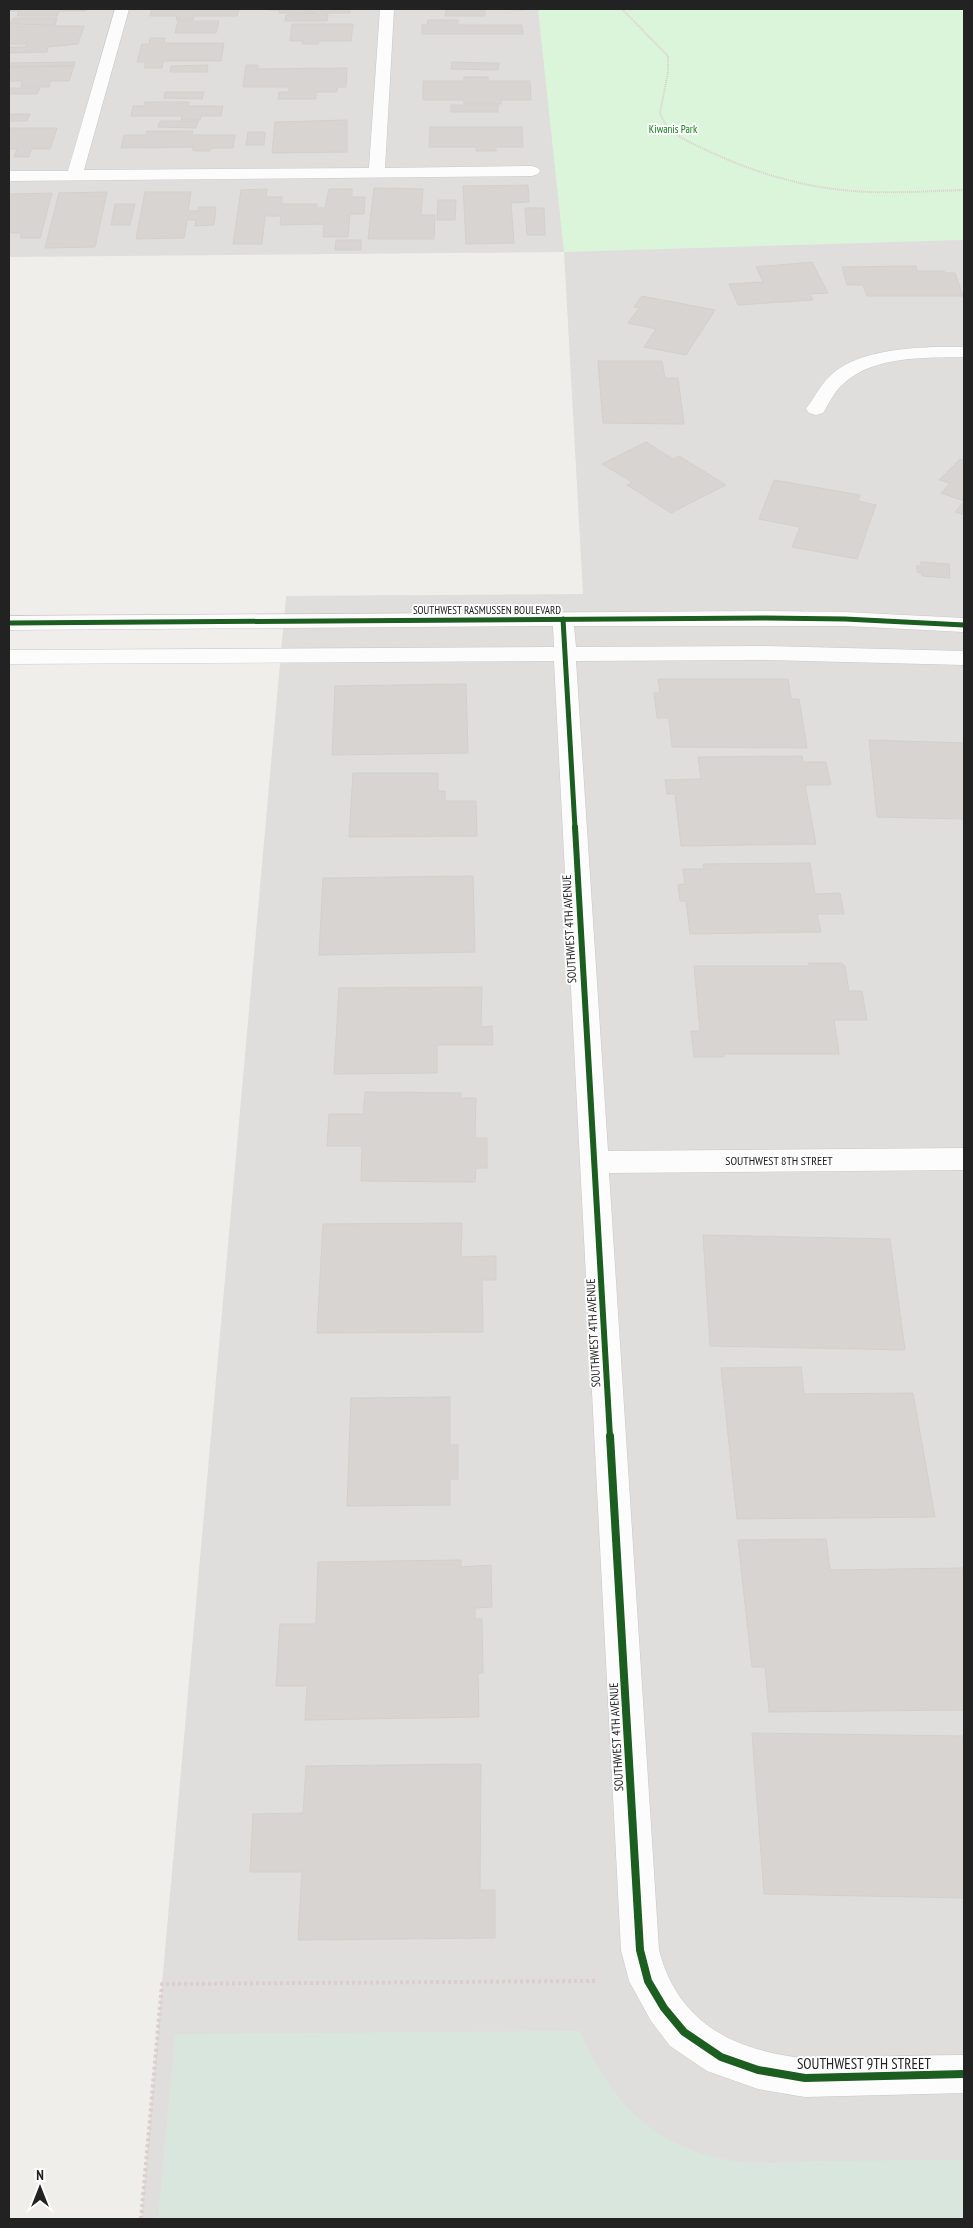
<svg xmlns="http://www.w3.org/2000/svg" width="973" height="2228" font-family="'PT Sans Narrow',sans-serif">
<rect width="100%" height="100%" fill="#f0eeeb"/>
<!-- residential -->
<polygon fill="#dfdedc" points="9,9 964,9 964,2219 141,2219 286,596 583,594 564,252 9,257"/>
<!-- wetland -->
<path fill="#d9e6de" d="M580 2031C609 2097 646 2141 718 2158 751 2166 788 2162 820 2161 868 2161 916 2160 964 2160V2219H158L175 2034Z"/>
<!-- park -->
<polygon fill="#daf5da" points="538,9 964,9 964,240 564,252"/>
<!-- building -->
<g fill="#d7d4d2" stroke="#d3d0cc">
<polygon points="9,9 86,9 86,11 59,11 57,16 17,16 19,11 9,11"/>
<polygon points="152,9 239,9 237,16 194,16 193,20 176,20 177,16 150,16"/>
<polygon points="268,9 350,9 350,13 328,13 327,21 285,21 286,15 315,13 279,13 279,10 267,10"/>
<polygon points="446,9 524,9 524,10 485,9 485,16 445,16"/>
<polygon points="13,18 57,18 55,25 10,24"/>
<polygon points="428,20 458,20 458,25 522,25 523,34 422,34 422,25 427,25"/>
<polygon points="178,21 219,21 216,33 175,33"/>
<polygon points="292,24 353,24 351,41 319,41 318,44 302,44 303,41 290,41"/>
<polygon points="9,26 84,26 78,44 48,47 47,52 9,53 9,47 26,47 27,44 9,44"/>
<polygon points="150,38 165,38 164,43 224,43 221,61 163,61 162,68 144,68 146,62 137,62 142,44 149,44"/>
<polygon points="75,62 74,66 9,67 9,63"/>
<polygon points="452,62 489,63 499,63 498,70 451,69"/>
<polygon points="208,65 207,72 170,72 171,66"/>
<polygon points="246,65 258,65 258,69 347,68 346,87 337,87 337,92 316,92 316,99 278,99 279,92 289,92 289,87 243,87"/>
<polygon points="74,66 69,81 51,81 49,87 21,87 22,81 9,81 9,67"/>
<polygon points="464,77 488,77 488,81 530,81 531,100 501,100 501,104 464,104 464,100 423,100 423,81 464,81"/>
<polygon points="9,88 40,88 37,94 9,94"/>
<polygon points="165,92 204,92 202,99 164,98"/>
<polygon points="145,102 189,102 188,106 223,106 221,116 201,116 200,120 181,120 182,116 131,116 133,106 144,106"/>
<rect x="451" y="105" width="47" height="7"/>
<polygon points="9,114 30,114 27,121 9,121"/>
<polygon points="347,120 347,152 272,153 275,122"/>
<polygon points="160,121 198,121 196,128 158,127"/>
<polygon points="430,127 522,127 523,147 496,147 496,151 476,151 476,147 429,147"/>
<polygon points="9,128 57,128 50,149 31,149 29,157 14,157 17,149 9,149"/>
<polygon points="147,131 193,131 192,135 235,135 233,148 211,148 210,151 193,151 193,147 121,148 124,135 146,135"/>
<polygon points="248,132 265,132 264,145 246,145"/>
<polygon points="528,185 529,202 511,203 514,243 466,244 463,186"/>
<polygon points="374,188 423,189 421,215 435,215 434,239 368,239"/>
<polygon points="267,189 266,197 282,197 282,204 317,204 317,208 325,208 329,189 352,189 352,197 365,197 364,214 350,214 348,237 323,237 324,224 280,225 281,216 265,216 262,244 233,244 241,190"/>
<polygon points="9,192 10,194 52,193 40,238 20,238 22,233 9,233"/>
<polygon points="107,192 95,247 45,248 59,193"/>
<polygon points="145,192 191,192 188,211 198,211 199,207 216,207 214,225 195,226 196,220 187,220 184,238 136,239"/>
<polygon points="438,200 456,200 455,220 437,220"/>
<polygon points="115,204 135,204 130,225 111,225"/>
<polygon points="525,208 544,208 545,235 527,235"/>
<polygon points="336,240 361,240 361,250 335,250"/>
<polygon points="812,262 828,293 810,294 813,300 738,305 729,284 763,282 756,267"/>
<polygon points="916,266 917,271 944,271 946,273 955,273 963,296 867,296 863,285 847,285 842,267"/>
<polygon points="642,296 715,310 686,355 644,347 656,329 628,323 639,308 634,307"/>
<polygon points="598,361 662,361 665,378 678,378 684,424 603,423"/>
<polygon points="646,442 673,459 679,456 726,485 671,513 627,485 632,482 602,464"/>
<polygon points="960,459 964,461 964,501 941,493 950,483 939,480"/>
<polygon points="774,480 860,495 858,501 876,505 857,559 792,547 800,527 759,519"/>
<polygon points="964,502 964,515 955,512"/>
<polygon points="921,562 949,564 950,578 922,576 921,573 917,572 917,566 921,566"/>
<polygon points="658,679 788,679 791,699 799,699 807,748 672,747 669,718 657,718 654,693 660,693"/>
<polygon points="466,684 468,753 332,755 335,686"/>
<polygon points="869,740 964,743 964,819 877,817"/>
<polygon points="802,756 803,762 826,762 831,785 805,785 816,844 681,846 675,794 667,794 665,780 701,779 698,757"/>
<polygon points="353,773 438,773 438,791 445,791 445,801 476,801 477,836 349,837"/>
<polygon points="810,863 815,894 840,893 844,914 817,914 821,932 690,934 686,901 680,901 678,885 685,884 683,869 704,869 703,864"/>
<polygon points="473,876 475,952 319,955 323,878"/>
<polygon points="809,963 841,963 845,966 849,991 862,991 867,1020 834,1020 839,1054 724,1054 724,1057 694,1057 691,1031 700,1031 694,966 809,966"/>
<polygon points="482,987 481,1027 492,1026 493,1045 437,1045 437,1073 334,1074 339,988"/>
<polygon points="365,1092 461,1093 461,1098 476,1098 475,1138 487,1138 487,1168 476,1168 475,1182 361,1181 362,1146 327,1146 329,1114 363,1114"/>
<polygon points="462,1223 461,1257 496,1256 496,1280 482,1280 483,1332 317,1333 323,1224"/>
<polygon points="703,1235 890,1239 905,1350 710,1346"/>
<polygon points="801,1367 804,1394 913,1393 935,1517 737,1519 721,1368"/>
<polygon points="450,1397 450,1445 458,1445 458,1479 450,1479 450,1505 347,1506 351,1398"/>
<polygon points="826,1539 830,1570 964,1568 964,1710 769,1712 765,1667 752,1667 738,1540"/>
<polygon points="461,1560 461,1567 491,1565 492,1607 475,1608 475,1619 482,1619 483,1673 478,1673 479,1717 305,1720 307,1686 276,1686 280,1624 316,1624 318,1562"/>
<polygon points="752,1733 964,1736 964,1898 764,1894"/>
<polygon points="481,1764 480,1890 495,1890 495,1938 298,1940 302,1872 250,1872 253,1814 303,1813 306,1766"/>
</g>
<g fill="none" stroke-linecap="round" stroke-linejoin="round">
<!-- minor casing -->
<g stroke="#c9c8c7" stroke-width="1">
<g id="minor">
<polygon points="115,9 129,9 84,170 369,168 380,9 394,9 385,168 532,166 538,168 540,171 538,174 532,176 9,181 9,171 68,171"/>
<path d="M932 347H964V357C925 358 873 355 842 385 834 392 829 404 823 413L816 415 809 413 806 409C814 398 820 386 829 377 854 352 899 349 932 347Z"/>
<path d="M766 611 845 612 964 618V632L845 626H574L576 647 767 646 964 651V665L767 660 576 661 608 1151 964 1148V1170L609 1173 659 1950C678 2023 733 2050 803 2058 823 2060 845 2058 865 2057 898 2056 931 2055 964 2055V2093L805 2097 758 2089 707 2071 670 2046 651 2021 629 1981 621 1950 554 661 9 664V650L554 647 553 626 9 630V616Z"/>
</g>
</g>
<!-- path-far1 -->
<path stroke="#dccecd" stroke-width="2" stroke-dasharray="1 1" stroke-linecap="butt" d="M622 9 668 56V72L660 113C667 134 688 141 706 150 753 172 801 187 853 191 890 194 927 191 964 190"/>
<!-- path -->
<polyline stroke="#dccecd" stroke-width="4" stroke-dasharray="3 3" stroke-linecap="butt" points="141,2219 162,1984 595,1981"/>
<!-- minor -->
<use href="#minor" fill="#fdfcfc" fill-rule="evenodd"/>
<!-- cycleway-far2 casing -->
<g stroke="#fff" stroke-width="8">
<g id="cycleway-far2">
<polyline points="563,619 575,828"/>
<polyline points="9,623 766,618 845,619 964,625"/>
</g>
</g>
<!-- cycleway-far1 casing -->
<g stroke="#fff" stroke-width="9">
<polyline id="cycleway-far1" points="575,827 610,1437"/>
</g>
<!-- cycleway casing -->
<g stroke="#fff" stroke-width="11">
<polyline id="cycleway" points="610,1436 640,1950 648,1981 664,2008 684,2032 721,2057 758,2070 805,2078 964,2074"/>
</g>
<!-- cycleway-far2 -->
<use href="#cycleway-far2" stroke="#1b5e20" stroke-width="5"/>
<!-- cycleway-far1 -->
<use href="#cycleway-far1" stroke="#1b5e20" stroke-width="6"/>
<!-- cycleway -->
<use href="#cycleway" stroke="#1b5e20" stroke-width="8"/>
</g>
<g text-anchor="middle" dominant-baseline="central" stroke-width="4" stroke-linejoin="round" paint-order="stroke">
<!-- far-park labels -->
<g font-size="11" fill="#0c8416" stroke="#fff">
<text x="673" y="129">Kiwanis Park</text>
</g>
<!-- far-street labels -->
<g font-size="11" fill="#222" stroke="#fff">
<text x="487" y="610">SOUTHWEST RASMUSSEN BOULEVARD</text>
</g>
<!-- street labels -->
<g font-size="12" fill="#222" stroke="#fff">
<text transform="translate(569 929) rotate(-93)">SOUTHWEST 4TH AVENUE</text>
<text x="779" y="1160">SOUTHWEST 8TH STREET</text>
<text transform="translate(593 1333) rotate(-93)">SOUTHWEST 4TH AVENUE</text>
<text transform="translate(616 1737) rotate(-93)">SOUTHWEST 4TH AVENUE</text>
</g>
<!-- near-street labels -->
<g font-size="15" fill="#222" stroke="#fff">
<text x="864" y="2063">SOUTHWEST 9TH STREET</text>
</g>
</g>
<!-- border -->
<rect width="973" height="2228" fill="none" stroke="#222222" stroke-width="20"/>
<!-- north arrow -->
<g transform="translate(40 2188)" stroke="#ffffff" stroke-width="4" paint-order="stroke">
<path d="M0-4L9 19L0 12L-9 19Z" fill="#222222"/>
<text y="-8" font-size="14" font-weight="bold" text-anchor="middle" fill="#222222">N</text>
</g>
</svg>
